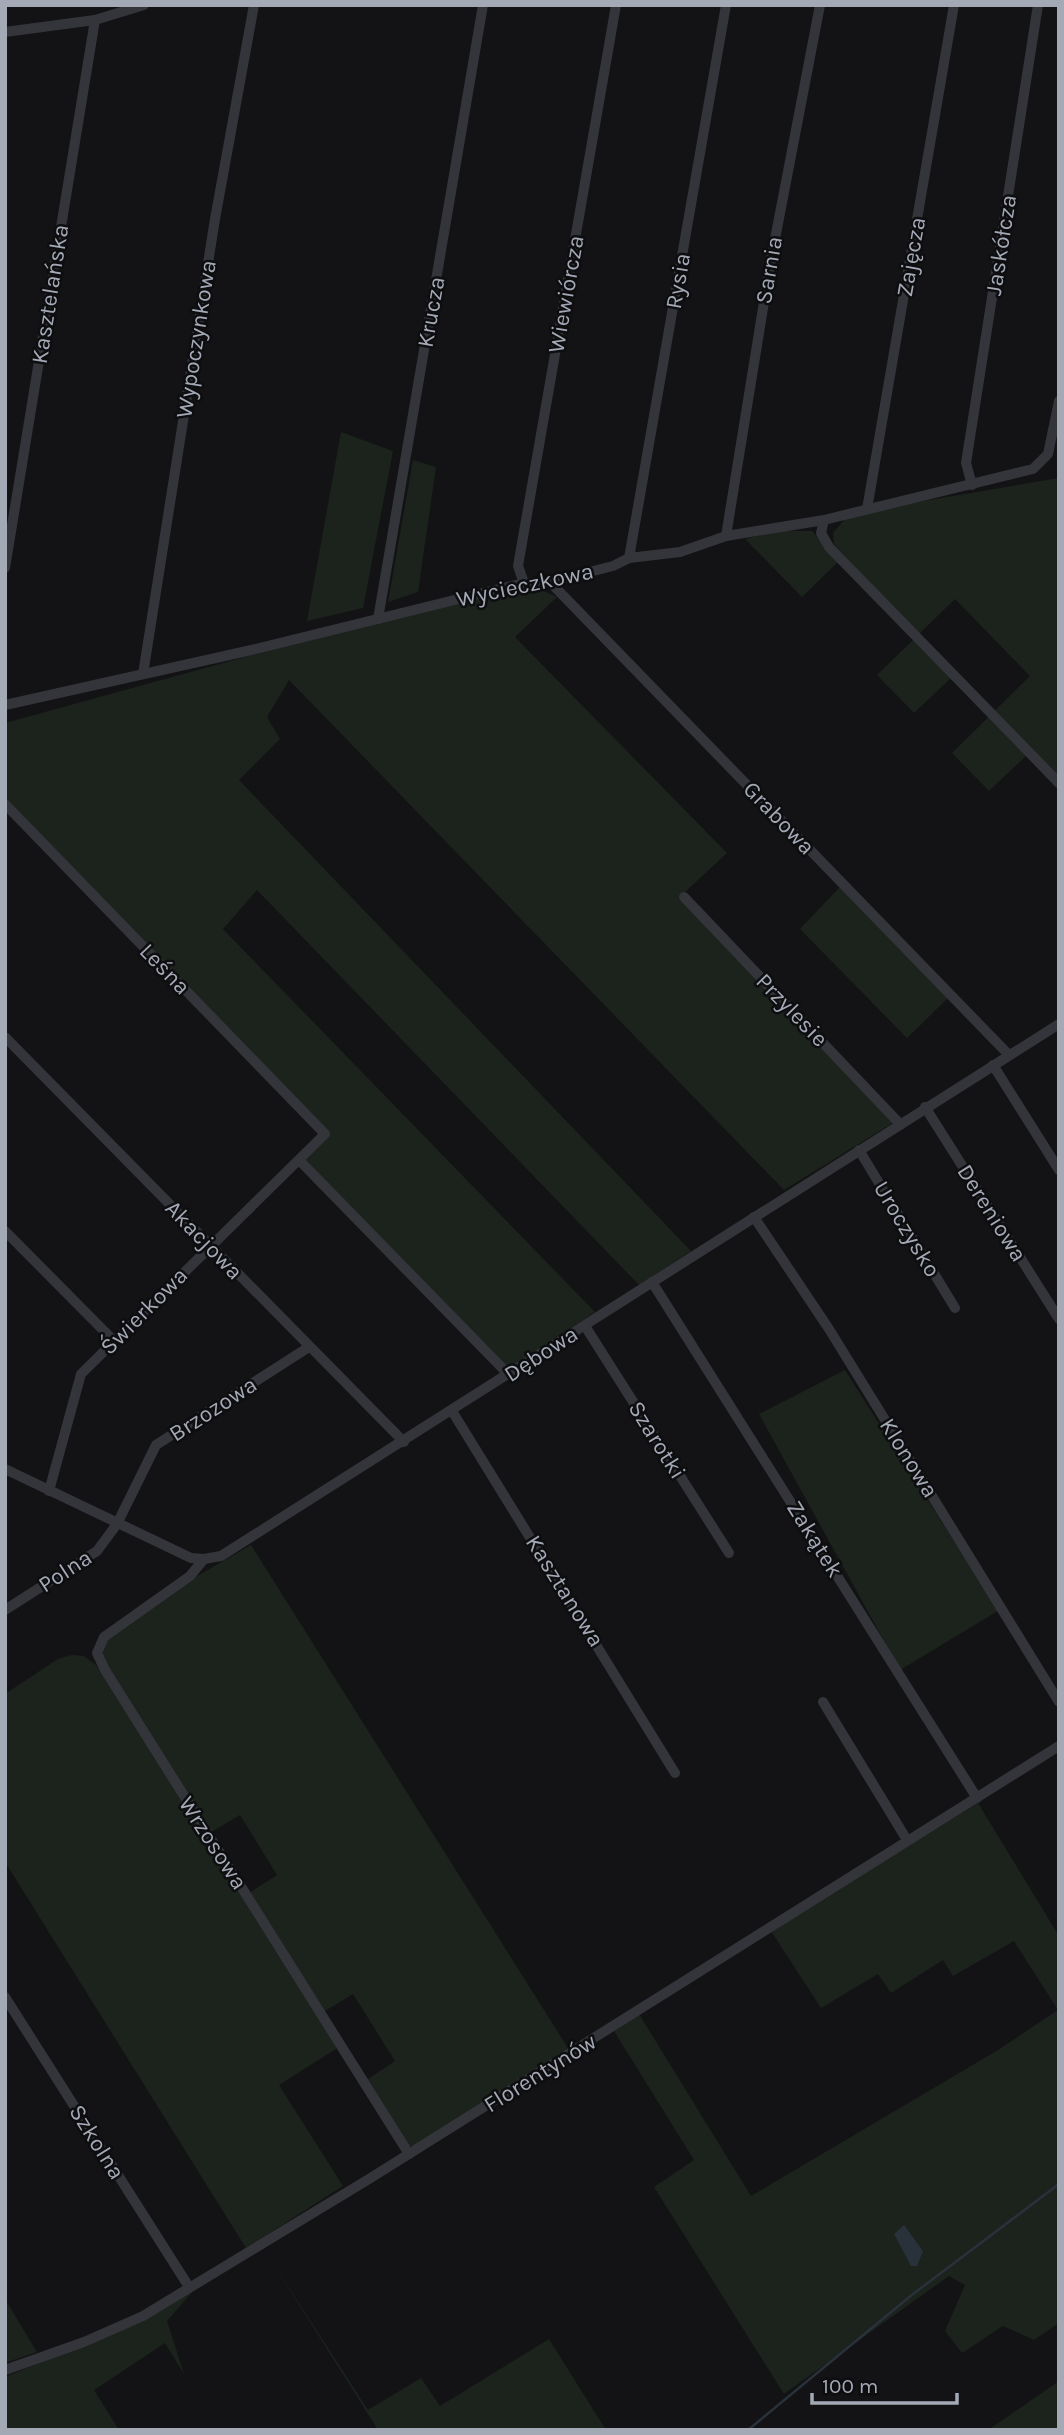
<svg xmlns="http://www.w3.org/2000/svg" width="1064" height="2435" font-family="Karla,sans-serif">
<rect width="100%" height="100%" fill="#131315"/>
<!-- green -->
<g fill="#1b231c">
<polygon points="341,432 393,451 363,608 307,621"/>
<polygon points="413,460 436,467 418,592 388,602"/>
<polygon points="1059,478 1059,791 1026,756 989,791 952,753 1030,676 955,599 918,635 834,544 833,533 845,519 870,510"/>
<polygon points="776,531 812,531 838,562 802,597 745,539"/>
<polygon points="533,586 557,597 515,637 727,853 683,894 893,1120 891,1124 784,1190 289,680 267,717 280,739 239,780 691,1251 639,1285 257,890 223,929 595,1312 513,1365 506,1365 303,1159 328,1133 5,797 5,723 307,640"/>
<polygon points="913,640 951,678 914,713 877,675"/>
<polygon points="840,887 948,998 907,1038 800,929"/>
<polygon points="845,1370 998,1611 900,1670 759,1414"/>
<polygon points="251,1545 568,2048 415,2146 408,2146 368,2079 395,2061 353,1994 325,2011 249,1893 277,1875 240,1815 208,1834 102,1657 106,1639 192,1579"/>
<polygon points="72,1655 84,1656 96,1665 339,2047 279,2085 343,2186 246,2248 5,1862 5,1694 58,1659"/>
<polygon points="978,1803 1059,1936 1059,2323 1034,2340 1003,2326 962,2353 945,2331 965,2285 949,2276 784,2394 654,2187 694,2160 614,2031 639,2014 751,2196 998,2050 1058,2010 1014,1941 953,1976 943,1960 891,1993 878,1974 821,2008 771,1931"/>
<polygon points="264,2249 368,2410 421,2378 440,2406 549,2339 606,2430 378,2430"/>
<polygon points="193,2291 167,2321 184,2374 165,2343 94,2390 119,2430 5,2430 5,2377 145,2320"/>
<polygon points="5,2299 37,2352 5,2363"/>
<polygon points="1059,2381 1059,2430 988,2430"/>
</g>
<!-- water -->
<polygon fill="#29313a" points="904,2225 923,2251 917,2266 911,2266 894,2234"/>
<g fill="none" stroke-linecap="round" stroke-linejoin="round">
<!-- stream -->
<polyline stroke="#29313a" stroke-width="2.5" points="748,2430 913,2294 1059,2184"/>
<!-- street -->
<g stroke="#34353a" stroke-width="10">
<polyline points="5,32 95,20 144,5"/>
<polyline points="972,485 966,463 1038,5"/>
<polyline points="867,509 954,5"/>
<polyline points="824,520 821,533 829,547 1059,783"/>
<polyline points="726,536 770,265 820,5"/>
<polyline points="629,558 726,5"/>
<polyline points="5,568 95,20"/>
<polyline points="550,582 1009,1055"/>
<polyline points="524,583 518,566 616,5"/>
<polyline points="378,619 483,5"/>
<polyline points="143,674 215,219 254,5"/>
<polyline points="5,705 247,651 524,583 550,582 613,566 629,558 680,552 726,536 824,520 1033,469 1048,454 1059,401"/>
<polyline points="5,804 325,1134 81,1374 49,1491"/>
<polyline points="684,897 900,1124"/>
<polyline points="5,1037 404,1442"/>
<polyline points="993,1065 1059,1170"/>
<polyline points="925,1107 1059,1319"/>
<polyline points="859,1150 955,1308"/>
<polyline points="299,1160 509,1375"/>
<polyline points="754,1217 829,1329 1059,1702"/>
<polyline points="5,1231 114,1341"/>
<polyline points="652,1282 977,1798"/>
<polyline points="585,1326 729,1553"/>
<polyline points="452,1411 675,1773"/>
<polyline points="5,1469 191,1558 204,1559 221,1556 1059,1024"/>
<polyline points="204,1559 190,1576 104,1637 97,1653 105,1670 409,2154"/>
<polyline points="5,1610 97,1551 117,1524 156,1445 309,1347"/>
<polyline points="823,1702 907,1840"/>
<polyline points="5,1997 189,2287"/>
<polyline points="5,2370 84,2342 143,2316 369,2179 1059,1746"/>
</g>
</g>
<g text-anchor="middle" dominant-baseline="central" stroke-width="5" stroke-linejoin="round" paint-order="stroke">
<!-- street labels -->
<g font-size="23" fill="#a4a9b6" stroke="#0e0e10">
<text transform="translate(1001 245) rotate(-81)">Jaskółcza</text>
<text transform="translate(911 257) rotate(-80)">Zajęcza</text>
<text transform="translate(769 270) rotate(-80)">Sarnia</text>
<text transform="translate(678 281) rotate(-80)">Rysia</text>
<text transform="translate(50 294) rotate(-81)">Kasztelańska</text>
<text transform="translate(566 294) rotate(-80)">Wiewiórcza</text>
<text transform="translate(431 312) rotate(-80)">Krucza</text>
<text transform="translate(196 339) rotate(-81)">Wypoczynkowa</text>
<text transform="translate(525 585) rotate(-12)">Wycieczkowa</text>
<text transform="translate(779 818) rotate(46)">Grabowa</text>
<text transform="translate(165 969) rotate(46)">Leśna</text>
<text transform="translate(792 1010) rotate(46)">Przylesie</text>
<text transform="translate(992 1213) rotate(58)">Dereniowa</text>
<text transform="translate(907 1229) rotate(59)">Uroczysko</text>
<text transform="translate(204 1240) rotate(46)">Akacjowa</text>
<text transform="translate(144 1311) rotate(-45)">Świerkowa</text>
<text transform="translate(541 1354) rotate(-33)">Dębowa</text>
<text transform="translate(213 1409) rotate(-33)">Brzozowa</text>
<text transform="translate(657 1440) rotate(58)">Szarotki</text>
<text transform="translate(909 1458) rotate(58)">Klonowa</text>
<text transform="translate(815 1539) rotate(58)">Zakątek</text>
<text transform="translate(65 1571) rotate(-33)">Polna</text>
<text transform="translate(565 1591) rotate(58)">Kasztanowa</text>
<text transform="translate(213 1843) rotate(57)">Wrzosowa</text>
<text transform="translate(540 2073) rotate(-32)">Florentynów</text>
<text transform="translate(97 2142) rotate(58)">Szkolna</text>
</g>
</g>
<!-- border -->
<rect width="1064" height="2435" fill="none" stroke="#a4a9b6" stroke-width="14"/>
<!-- scale -->
<path d="M812 2393v10h145v-10" fill="none" stroke="#a4a9b6" stroke-width="3.5"/>
<text x="822" y="2393" font-size="21" fill="#a4a9b6" stroke="#0e0e10" stroke-width="5" paint-order="stroke">100 m</text>
</svg>
